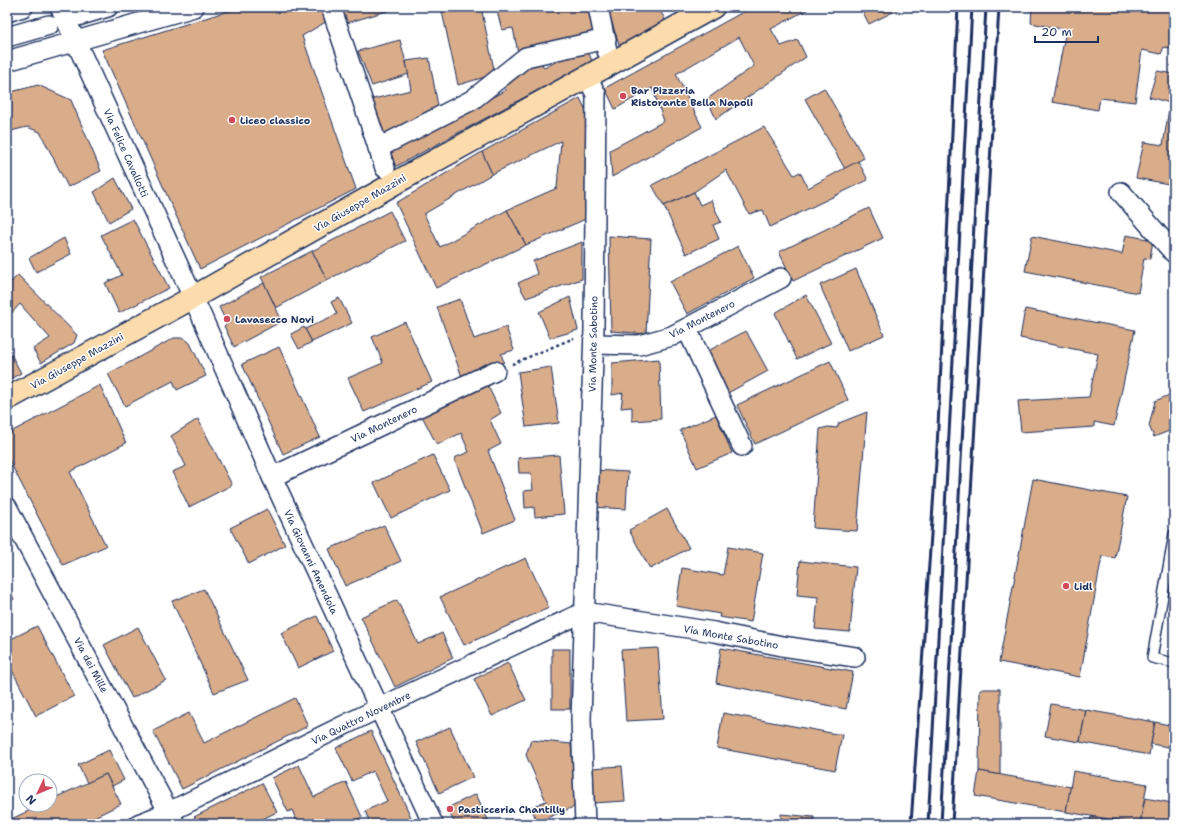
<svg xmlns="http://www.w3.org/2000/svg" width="1181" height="831" font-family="'Shantell Sans',sans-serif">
<rect width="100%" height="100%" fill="#fff"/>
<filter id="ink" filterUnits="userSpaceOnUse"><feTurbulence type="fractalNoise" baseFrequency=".025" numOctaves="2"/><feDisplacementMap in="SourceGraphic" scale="8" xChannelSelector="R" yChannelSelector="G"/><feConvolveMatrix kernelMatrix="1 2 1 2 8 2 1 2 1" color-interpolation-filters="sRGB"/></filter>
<g filter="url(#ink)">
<!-- building -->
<g fill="#d9ac8a" stroke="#1b2f5e">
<polygon points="241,7 324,7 329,20 302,36 356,189 200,269 102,50"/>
<polygon points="334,7 400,7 340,25"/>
<polygon points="441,7 481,7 495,74 458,85"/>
<polygon points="496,7 588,7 594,36 518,53 513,28 502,30"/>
<polygon points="607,7 658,7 667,23 620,48"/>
<polygon points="752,7 812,7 771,29 781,46 798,40 806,57 716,119 707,99 754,66 739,37 676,74 702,127 612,177 610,150 664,121 652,88 615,109 605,88"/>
<polygon points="860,7 903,7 869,24"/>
<polygon points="1032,7 1174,7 1174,49 1164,47 1161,54 1142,50 1135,102 1100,98 1098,110 1052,102 1066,30 1031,23"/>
<polygon points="400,40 409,74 372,86 358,51"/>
<polygon points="586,46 592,61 393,168 387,153 506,90 502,78 539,58 544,68"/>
<polygon points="429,58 439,111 382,138 369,100 411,90 406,61"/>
<polygon points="1157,71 1174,74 1174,185 1136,178 1144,142 1163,145 1170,103 1149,97"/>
<polygon points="38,85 71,100 101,171 68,187 40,132 27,127 7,132 7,93"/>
<polygon points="824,88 864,158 845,169 805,99"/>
<polygon points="580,98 589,117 588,218 526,245 507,210 557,188 561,141 492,174 482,152"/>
<polygon points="764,127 794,175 800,172 808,188 858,161 868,180 770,227 763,210 749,214 726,170 694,192 664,206 652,185"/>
<polygon points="482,152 492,174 424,214 440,247 507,210 526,245 436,288 396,203"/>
<polygon points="115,178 131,209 109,222 94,192"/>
<polygon points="694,192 700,205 711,200 721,222 713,225 719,239 686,254 664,206"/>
<polygon points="869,208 883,238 793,281 779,252"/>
<polygon points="390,211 405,241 327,280 312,251"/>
<polygon points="133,219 169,288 119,313 105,283 122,275 101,235"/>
<polygon points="1126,235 1153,240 1150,259 1144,258 1138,293 1025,271 1032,236 1122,254"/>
<polygon points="609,236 651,239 646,334 611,331"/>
<polygon points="64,238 71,254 36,272 29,258"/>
<polygon points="582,242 582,279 526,298 518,283 537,274 533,261"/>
<polygon points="738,246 754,278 687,314 670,282"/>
<polygon points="312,251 327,280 276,308 261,277"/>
<polygon points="856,269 884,335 848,351 820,285"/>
<polygon points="18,275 77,335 74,343 41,363 33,349 50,338 20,304 7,318 7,286"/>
<polygon points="264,283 282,321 234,347 224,326 227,324 219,307"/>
<polygon points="806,295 831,343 797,359 775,313"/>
<polygon points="570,297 578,330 550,338 539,312"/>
<polygon points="339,298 352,323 312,342 305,329 337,314 331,302"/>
<polygon points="460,299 474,339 506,327 514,350 501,354 504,362 462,377 437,307"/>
<polygon points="1025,309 1135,330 1114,426 1094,422 1094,427 1021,432 1018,401 1089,397 1098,354 1020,338"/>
<polygon points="405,322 432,382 364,412 348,378 383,363 372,337"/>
<polygon points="304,327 312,342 299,349 291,334"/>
<polygon points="746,331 768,371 726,394 706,352"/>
<polygon points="174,338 184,338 190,343 206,376 177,390 173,381 125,406 108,374"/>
<polygon points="7,347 21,373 7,381"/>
<polygon points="279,347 320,437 283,454 242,364"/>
<polygon points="659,359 661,419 632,421 632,407 621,408 623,393 612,395 612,363"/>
<polygon points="830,361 848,400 755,444 737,405"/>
<polygon points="551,367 559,423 526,427 518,372"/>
<polygon points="487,384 501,413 490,420 501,444 488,451 515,520 483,533 454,458 469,452 461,433 437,445 422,416"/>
<polygon points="100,385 126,443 70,472 106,546 63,565 7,456 7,434"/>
<polygon points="1174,393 1174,429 1154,437 1149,426 1155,401"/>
<polygon points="867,412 857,531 813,528 820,429 828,427 837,428 839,423"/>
<polygon points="716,415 732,453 697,468 680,430"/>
<polygon points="198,419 232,485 189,507 172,472 186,466 171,436"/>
<polygon points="433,455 450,490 391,518 374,483"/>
<polygon points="559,455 564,514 535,517 534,507 525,508 524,491 533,490 531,473 519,473 518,458"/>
<polygon points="594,470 628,472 626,509 592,507"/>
<polygon points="1033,479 1127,497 1115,558 1102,556 1080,677 999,662"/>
<polygon points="267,509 285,545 249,564 230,528"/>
<polygon points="667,509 689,548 650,569 629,530"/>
<polygon points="384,525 401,561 345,586 329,549"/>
<polygon points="728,547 763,553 751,622 719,617 720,614 676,606 682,568 723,575"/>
<polygon points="526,558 549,608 464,645 440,597"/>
<polygon points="800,561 856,567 850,632 815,629 818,597 797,595"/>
<polygon points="7,586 14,599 7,603"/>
<polygon points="204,589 248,680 214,693 172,601"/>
<polygon points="397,600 418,644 442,633 453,658 395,687 361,617"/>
<polygon points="317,616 333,651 298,668 281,633"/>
<polygon points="37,626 74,696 36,716 7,661 7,641"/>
<polygon points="138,627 166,680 132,698 104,645"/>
<polygon points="658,648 663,719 626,721 621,650"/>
<polygon points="721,648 853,672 846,709 716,683"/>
<rect x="552" y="649" width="18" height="60"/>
<polygon points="508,663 526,700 492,716 474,679"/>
<polygon points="980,689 1000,689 1000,775 979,771"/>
<polygon points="295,698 308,726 182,789 153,731 189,713 204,743"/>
<polygon points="1051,704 1086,710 1080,742 1045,736"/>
<polygon points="1086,710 1155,722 1149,755 1080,742"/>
<polygon points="723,713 842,735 835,770 717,748"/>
<polygon points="1155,722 1174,726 1174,748 1151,744"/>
<polygon points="450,727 473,777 439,793 416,742"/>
<polygon points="371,731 410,815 414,824 371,824 365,811 387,801 373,771 352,781 336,748"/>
<polygon points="531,740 571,744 576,806 537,822 531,807 546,801 526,755"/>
<polygon points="109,750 124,780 112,786 106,774 87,783 78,765"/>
<polygon points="299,765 314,797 346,782 362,817 348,824 298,824 292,810 288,812 272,778"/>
<polygon points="622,766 625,801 593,803 591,768"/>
<polygon points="979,771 1071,787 1066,812 975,796"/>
<polygon points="1073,771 1147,784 1140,824 1066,812"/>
<polygon points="106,774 121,804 80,824 7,824 7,821 41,805 50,805 50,800"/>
<polygon points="262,783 277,812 252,824 198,824 194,817"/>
<polygon points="476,794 490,824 455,824 447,808"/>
<polygon points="1145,798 1172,803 1171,810 1174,811 1174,824 1140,824"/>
<polygon points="781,814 814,817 814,824 781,824"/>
<polygon points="1091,817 1132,824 1090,824"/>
</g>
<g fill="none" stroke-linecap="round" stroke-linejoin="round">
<!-- lane casing -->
<g stroke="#1b2f5e" stroke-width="12">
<polyline id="lane" points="1174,534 1152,658 1174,663"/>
</g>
<!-- street casing -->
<g stroke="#1b2f5e" stroke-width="22">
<g id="street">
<polyline points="60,7 202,317 272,477 433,824"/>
<polyline points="331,7 385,168"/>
<polyline points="598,7 607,51"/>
<polyline points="7,12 23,7"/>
<polyline points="78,16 108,7"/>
<polyline points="7,37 49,25"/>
<polyline points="7,61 194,7"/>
<polyline points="378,148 472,100 526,57 606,39"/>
<polyline points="1121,192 1174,253"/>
<polyline points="687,329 742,446"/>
<polyline points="594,344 639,345 672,336 781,278"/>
<polyline points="272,477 495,371"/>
<polyline points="7,507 175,824"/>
<polyline points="138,824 169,812 379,708 584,612 714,632 782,646 855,657"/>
<polyline points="585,824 581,719 594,329 596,94 587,77"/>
</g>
</g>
<!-- primary casing -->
<g stroke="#1b2f5e" stroke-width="25">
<polyline id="primary" points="7,399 192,298 395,183 713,7"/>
</g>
<!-- path -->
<polyline stroke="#1b2f5e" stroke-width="2.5" stroke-dasharray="3 3" stroke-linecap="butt" points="512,364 574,338"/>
<!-- lane -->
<use href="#lane" stroke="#fff" stroke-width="9"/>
<!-- street -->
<use href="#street" stroke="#fff" stroke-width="19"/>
<!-- primary -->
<use href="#primary" stroke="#fcdcac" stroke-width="22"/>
<!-- rail -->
<g stroke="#1b2f5e" stroke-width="3">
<polyline points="911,824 937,448 958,7"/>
<polyline points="928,824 972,7"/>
<polyline points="941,824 986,7"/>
<polyline points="952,824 999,7"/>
</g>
</g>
</g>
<!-- markers -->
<g fill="#d1495b" stroke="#fff" stroke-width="1.5">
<circle cx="623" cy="96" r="4"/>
<circle cx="232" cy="120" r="4"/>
<circle cx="227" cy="319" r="4"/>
<circle cx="1066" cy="586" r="4"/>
<circle cx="450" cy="809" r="4"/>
</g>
<g text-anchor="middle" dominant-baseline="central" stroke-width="3" stroke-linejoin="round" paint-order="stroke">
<!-- poi labels -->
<g font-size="10" font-weight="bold" fill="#1b2f5e" stroke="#fff" text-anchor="start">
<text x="631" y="90">Bar Pizzeria<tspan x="631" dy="12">Ristorante Bella Napoli</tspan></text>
<text x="240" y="120">Liceo classico</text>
<text x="235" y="319">Lavasecco Novi</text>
<text x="1074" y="586">Lidl</text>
<text x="458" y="809">Pasticceria Chantilly</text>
</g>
<!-- street labels -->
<g font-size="10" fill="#1b2f5e" stroke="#fff">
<text transform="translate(126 153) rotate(66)">Via Felice Cavallotti</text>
<text transform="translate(360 203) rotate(-30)">Via Giuseppe Mazzini</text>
<text transform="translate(702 319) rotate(-27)">Via Montenero</text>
<text transform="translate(593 344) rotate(-89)">Via Monte Sabotino</text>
<text transform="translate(77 361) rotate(-29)">Via Giuseppe Mazzini</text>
<text transform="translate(384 424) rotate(-26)">Via Montenero</text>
<text transform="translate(311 562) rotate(65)">Via Giovanni Amendola</text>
<text transform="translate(731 637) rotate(10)">Via Monte Sabotino</text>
<text transform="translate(91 665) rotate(62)">Via dei Mille</text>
<text transform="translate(361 718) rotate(-26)">Via Quattro Novembre</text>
</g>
</g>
<!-- margin -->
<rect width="1181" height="831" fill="none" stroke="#fff" stroke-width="24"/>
<rect x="12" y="12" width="1157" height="807" fill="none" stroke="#1b2f5e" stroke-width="1.5" filter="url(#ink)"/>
<!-- north arrow -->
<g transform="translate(38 793) rotate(226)"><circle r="19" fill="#ffffff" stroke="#a4acbf"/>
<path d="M0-3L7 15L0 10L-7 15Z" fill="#d1495b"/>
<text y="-6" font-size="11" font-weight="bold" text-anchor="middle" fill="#1b2f5e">N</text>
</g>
<!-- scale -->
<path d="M1035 36v6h63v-6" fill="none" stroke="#1b2f5e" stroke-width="2"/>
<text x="1041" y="36" font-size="12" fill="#1b2f5e" stroke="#ffffff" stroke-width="3" paint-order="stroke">20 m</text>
</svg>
